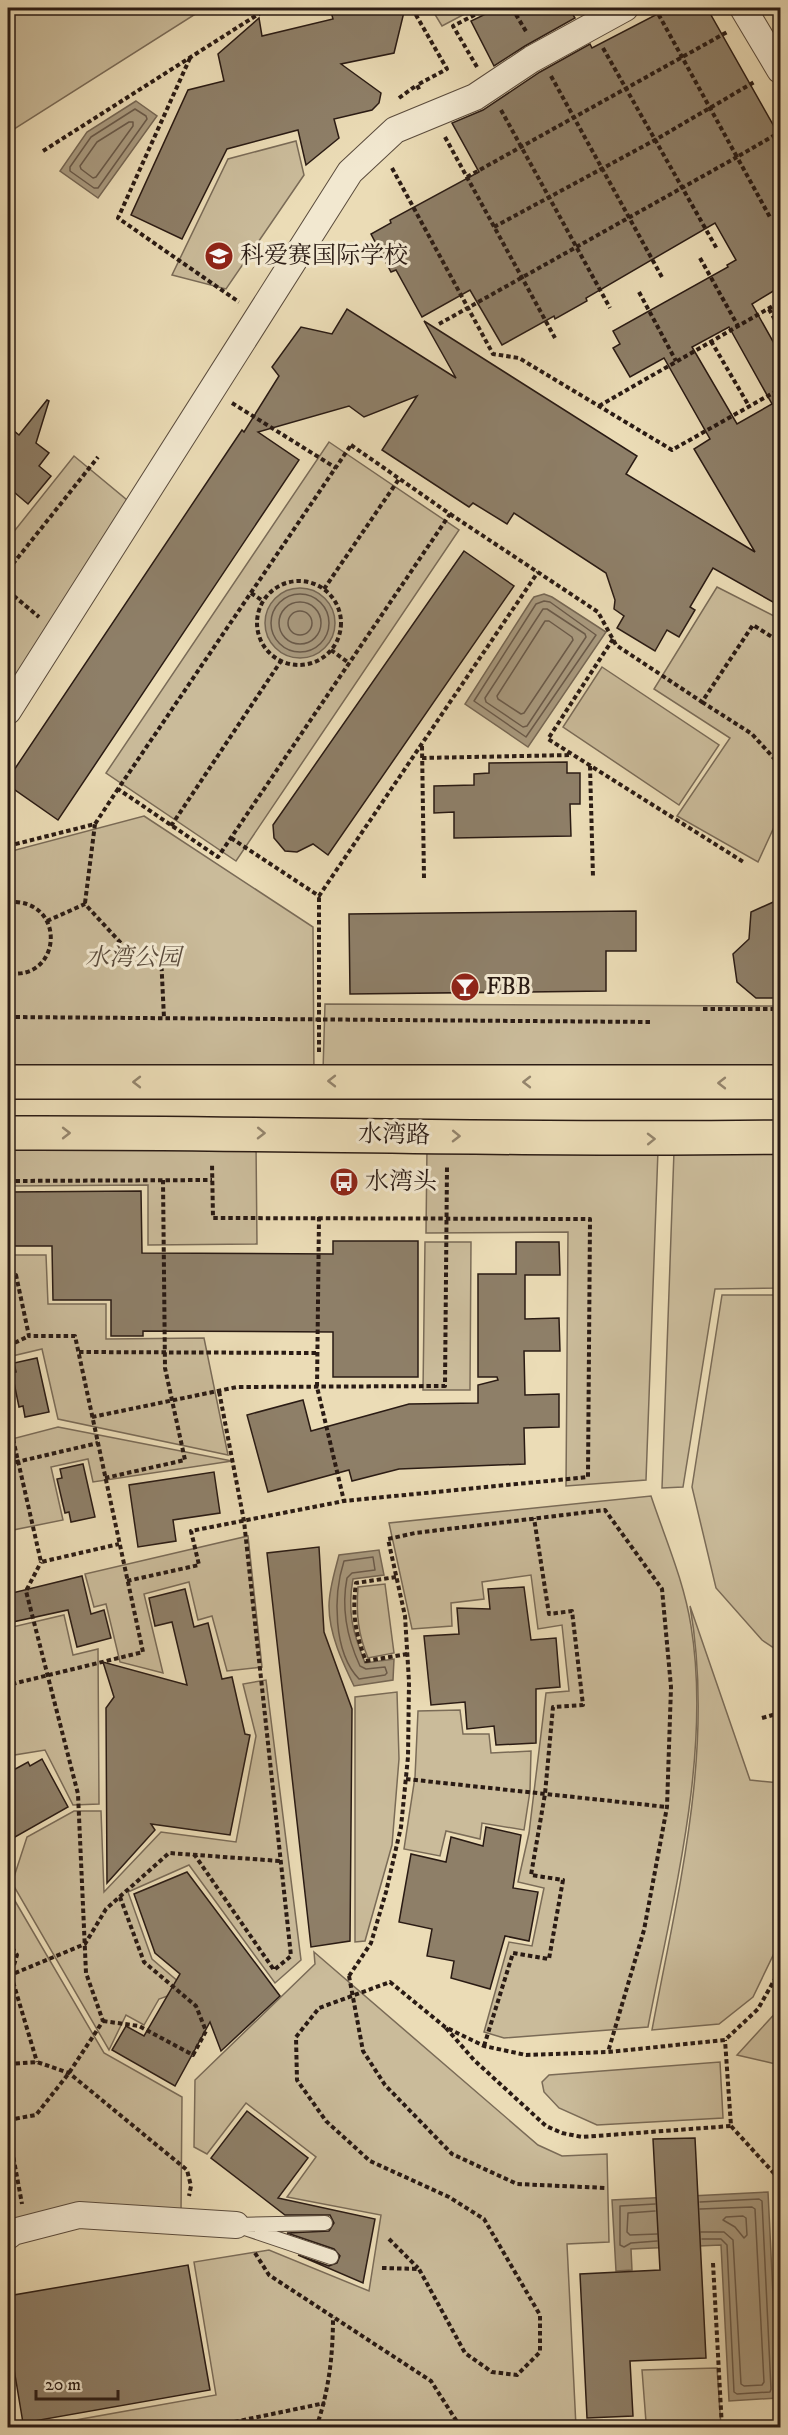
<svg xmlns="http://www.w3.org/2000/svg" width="788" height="2435" font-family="'IM FELL DW Pica','Noto Serif SC',serif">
<rect width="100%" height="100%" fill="#ebdcb6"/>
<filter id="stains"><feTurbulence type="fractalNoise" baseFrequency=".00333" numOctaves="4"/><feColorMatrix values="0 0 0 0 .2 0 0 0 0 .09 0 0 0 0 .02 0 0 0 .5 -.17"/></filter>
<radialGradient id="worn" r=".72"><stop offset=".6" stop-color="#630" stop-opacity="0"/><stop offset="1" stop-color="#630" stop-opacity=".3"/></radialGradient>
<!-- green -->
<g fill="#cabb9a" stroke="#7a6b57" stroke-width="1.5">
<polygon points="8,8 205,8 8,133"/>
<polygon points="431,8 476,8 442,26"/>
<polygon points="296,141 304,175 226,289 172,275 228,159"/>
<polygon points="329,442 459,530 236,861 106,773"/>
<polygon points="74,456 127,500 8,694 8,539"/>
<polygon points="717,587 780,619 780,814 758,862 677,816 730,738 654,689"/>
<polygon points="602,667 719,745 679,805 563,727"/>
<polygon points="144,816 313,927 314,1081 8,1083 8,852"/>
<polygon points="325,1004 780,1006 780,1072 323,1071"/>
<polygon points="8,1144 256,1144 257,1244 148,1245 148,1185 8,1186"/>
<polygon points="427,1147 658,1150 646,1480 566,1486 568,1232 426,1233"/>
<polygon points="780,1150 780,1288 715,1289 683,1487 662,1488 674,1151"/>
<polygon points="425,1242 471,1242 470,1390 423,1390"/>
<polygon points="8,1255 46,1255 48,1304 106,1304 106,1339 204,1338 228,1455 58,1419 42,1349 8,1357"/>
<polygon points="722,1295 780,1295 780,1652 762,1640 716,1588 692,1487"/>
<polygon points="58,1427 232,1461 93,1482 88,1459 51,1467 63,1520 8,1531 8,1440"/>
<path d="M651 1496C665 1538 684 1581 691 1626 712 1754 672 1901 648 2027L504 2038 484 2032 509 1942 532 1946 544 1888 518 1882 529 1833 546 1693 569 1691 562 1625 538 1629 531 1575 482 1582 484 1599 451 1603 452 1626 412 1629 389 1523Z"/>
<polygon points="248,1536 262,1667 227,1671 212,1616 198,1620 189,1582 144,1594 163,1673 120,1662 106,1604 94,1607 85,1574"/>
<path d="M385 1584 394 1653 368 1658C358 1634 356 1614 358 1587Z"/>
<path d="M690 1606 750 1780 780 1783V1941L753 1997 719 2024 652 2030C678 1890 715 1749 690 1606Z"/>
<polygon points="64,1615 73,1655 98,1649 99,1804 73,1805 45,1750 8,1756 8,1628"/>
<polygon points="266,1680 301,1960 275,1983 189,1865 128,1892 152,1959 187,1989 159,1999 144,2025 126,2015 109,2050 12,1883 27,1837 74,1811 101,1811 104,1892 161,1832 236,1842 256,1736 243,1684"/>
<polygon points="397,1692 399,1759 392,1845 365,1941 355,1942 355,1697"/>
<polygon points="460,1710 463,1734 489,1734 491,1753 531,1751 530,1791 524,1830 482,1823 480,1839 446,1831 440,1856 404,1849 415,1777 418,1711"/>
<polygon points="8,1889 104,2053 182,2097 181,2214 8,2223"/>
<polygon points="314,1952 538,2145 562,2156 607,2154 609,2242 567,2244 576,2427 48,2427 48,2425 216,2395 194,2262 269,2250 369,2291 381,2215 287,2197 316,2157 246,2103 207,2154 194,2147 195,2080 315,1964"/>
<polygon points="780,2008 780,2065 737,2055"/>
<polygon points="720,2062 723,2118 597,2125 559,2108 544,2092 542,2082 549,2075"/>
<polygon points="717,2368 721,2427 584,2427 646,2422 642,2370"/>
</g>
<!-- water -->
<g fill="#a99a7f" stroke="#766754" stroke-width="1.5">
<polygon points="136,101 157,116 98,198 60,171 87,132"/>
<circle cx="300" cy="623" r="35"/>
<polygon points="544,594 552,597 606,632 528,747 465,704 531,601 534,597"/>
<path d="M379 1550 384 1575 353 1579C347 1612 353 1633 365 1663L394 1659 393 1680 354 1686C342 1661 329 1634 329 1606 329 1589 335 1571 339 1555Z"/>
<polygon points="777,2069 780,2070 780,2153 779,2152"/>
<polygon points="768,2192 778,2398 729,2401 721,2245 631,2249 632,2270 616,2271 612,2200"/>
</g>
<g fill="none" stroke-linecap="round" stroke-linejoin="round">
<!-- shore -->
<g stroke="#6a5a4a" stroke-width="1.5">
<polygon points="135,109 146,116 147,119 98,188 94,188 70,171 70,167 91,137"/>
<polygon points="129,122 133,122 133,126 96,177 93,178 81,169 80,166 97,142"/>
<circle cx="300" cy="623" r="29"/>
<polygon points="544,601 550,602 596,635 526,737 474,701 536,604"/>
<circle cx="300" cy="623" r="21"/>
<polygon points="543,609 547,609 585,634 586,637 527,726 523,727 486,702 485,698"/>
<circle cx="300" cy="623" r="12"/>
<polygon points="545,621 549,621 572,637 573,640 524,713 521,714 498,699 497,696"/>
<path d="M373 1557 375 1570 352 1573 347 1578C341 1609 347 1638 360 1666L366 1669 385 1667 387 1673 385 1675 359 1679C333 1652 333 1595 344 1561Z"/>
<polyline points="700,2202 759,2199 762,2201 771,2389 770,2392 737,2394 734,2392 727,2245 721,2239 702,2239"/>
<polyline points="655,2204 620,2206 620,2245 624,2247 631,2243 657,2241"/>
<polyline points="700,2209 752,2207 755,2209 764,2382 762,2385 744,2386 741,2384 733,2240 724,2232 701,2232"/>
<polyline points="655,2211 628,2213 627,2232 630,2235 657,2234"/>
<polygon points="743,2216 746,2218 747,2235 744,2238 735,2227 723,2220 726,2217"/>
</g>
</g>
<!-- building -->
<g fill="#8e7f68" stroke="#2a1b14" stroke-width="1.5" fill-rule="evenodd">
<polygon points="330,8 384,8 385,12 404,12 394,53 341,64 381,93 379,103 372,110 334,119 339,138 306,165 298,130 227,149 182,239 131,215 188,90 224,81 218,54 259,18 262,36 333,19"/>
<polygon points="498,8 569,8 575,18 525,46 494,66 471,21"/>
<path d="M669 8H707L780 137V287L752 304 780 354V606L713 568 690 607 695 610 679 637 667 630 655 651 617 628 624 616 614 609 615 600 606 573 514 513 507 524 473 503 469 507 382 450 417 396 364 417 349 406 258 432 299 460 58 820 8 785V779L242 430 244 432 279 376 272 367 301 327 332 334 347 309 456 378 424 321 637 456 626 474 755 552 694 449 710 439 664 358 630 377 613 348 620 344 613 331 728 267 727 265 736 260 715 223 586 298 587 301 555 319 554 316 502 345 470 290 422 317 396 270 391 272 371 234 391 223 390 220 479 172 452 123 483 110 540 72 590 44 592 48ZM729 327 772 404 737 424 692 347Z"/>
<polygon points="47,400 49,401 36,443 49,453 39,466 51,476 28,504 8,487 8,426 19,435"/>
<polygon points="464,551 514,586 328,855 313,844 297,852 285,851 274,838 273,825"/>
<polygon points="567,762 567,773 580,773 580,804 570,804 571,836 454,838 454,812 434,813 434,786 474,785 474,774 489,773 489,763"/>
<polygon points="780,899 780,998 756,998 737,982 733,954 749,939 751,912"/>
<polygon points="636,911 636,951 606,951 606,991 350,994 349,914"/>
<polygon points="141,1191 142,1253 333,1254 333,1241 418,1241 418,1377 333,1377 333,1332 143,1331 143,1336 111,1336 111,1300 53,1300 52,1246 8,1246 8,1192"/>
<polygon points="516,1242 559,1242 560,1275 525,1275 525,1319 559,1318 560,1351 524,1351 525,1395 559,1394 559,1427 524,1428 525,1464 399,1469 352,1481 349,1470 268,1492 247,1415 303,1400 311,1431 409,1404 478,1403 478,1385 498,1380 497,1377 478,1377 478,1274 516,1274"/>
<polygon points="37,1358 49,1412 25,1417 23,1406 19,1407 12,1373 16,1372 14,1363"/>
<polygon points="83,1464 95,1517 71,1522 69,1512 65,1513 57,1479 62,1478 60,1469"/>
<polygon points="214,1472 220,1513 173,1520 176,1541 138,1547 129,1485"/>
<polygon points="319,1547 324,1632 352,1709 350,1941 311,1947 267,1553"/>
<polygon points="82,1576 91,1614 104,1610 111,1638 77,1647 68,1610 8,1623 8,1594"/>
<polygon points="524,1587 531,1640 556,1638 560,1687 536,1689 536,1743 496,1745 494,1726 467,1729 465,1702 431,1705 424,1636 459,1634 457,1608 490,1609 488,1589"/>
<polygon points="185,1589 194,1627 208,1623 222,1679 232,1677 245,1734 250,1735 230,1835 151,1824 155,1830 107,1883 106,1708 114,1697 103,1662 187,1685 172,1622 155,1626 149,1598"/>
<polygon points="42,1759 68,1807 8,1841 8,1773 28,1762 30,1766"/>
<polygon points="486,1827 521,1835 513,1888 538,1892 529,1941 505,1936 490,1989 451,1978 454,1961 427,1956 432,1929 399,1922 411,1854 446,1862 451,1837 483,1846"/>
<polygon points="187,1872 280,1996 221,2051 210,2022 175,2086 112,2050 126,2026 144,2036 180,1974 155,1953 134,1894"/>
<polygon points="247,2111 308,2158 278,2198 375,2219 363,2283 298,2255 329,2266 337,2263 340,2256 334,2249 287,2233 329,2231 334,2223 330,2215 285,2215 211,2158"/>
<polygon points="695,2138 706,2358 630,2361 633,2416 587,2418 580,2274 660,2270 653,2139"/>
<polygon points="188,2265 210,2390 23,2423 8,2333 8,2296"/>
</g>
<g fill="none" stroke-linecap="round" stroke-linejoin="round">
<!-- service casing -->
<g stroke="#5a4b3c" stroke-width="16">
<polyline id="service" points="325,2223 236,2225 331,2257"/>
</g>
<!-- minor casing -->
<g stroke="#5a4b3c" stroke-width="28">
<g id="minor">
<polyline points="743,8 780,70"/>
<polyline points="8,711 350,172 395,130 475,97 532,59 625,8"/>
<polyline points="8,2236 13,2232 79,2215 236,2225"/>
</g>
</g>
<!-- primary casing -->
<g stroke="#2a1b14" stroke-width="36">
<g id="primary">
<polyline points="8,1082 780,1082"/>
<path d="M8 1133C265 1132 523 1141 780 1137"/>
</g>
</g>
<!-- path -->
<g stroke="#2a1b14" stroke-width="4" stroke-dasharray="4.5 3" stroke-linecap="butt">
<polyline points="412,8 447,69 417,85"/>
<polyline points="512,8 527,33"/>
<polyline points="655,8 737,157 780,132"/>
<polyline points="603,48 717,249"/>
<polyline points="190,58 118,218 239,302"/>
<polyline points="477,67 453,26 488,8"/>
<polyline points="551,76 663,279"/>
<polyline points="399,98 417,85 420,91"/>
<polyline points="501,110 610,308"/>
<polyline points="445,137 555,338"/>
<polyline points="43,151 268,8"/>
<polyline points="392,168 493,354 519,358 672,450 780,389"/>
<polyline points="467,177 729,31"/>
<polyline points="494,227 655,140 756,81"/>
<polyline points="700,258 738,326"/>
<polyline points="639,292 676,361"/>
<polyline points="769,309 780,329"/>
<polyline points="439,324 737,157 771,219"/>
<polyline points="711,341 749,406"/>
<polyline points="232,403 336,468"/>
<polyline points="599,406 780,302"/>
<polygon points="351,445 450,514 218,857 118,789"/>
<polyline points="450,514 598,612 616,645 702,702 753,625 780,642"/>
<polyline points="8,570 98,457"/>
<circle cx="299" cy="623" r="42"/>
<polyline points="324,589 399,479"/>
<polyline points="8,591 39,617"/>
<polyline points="251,593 263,601"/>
<polyline points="613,639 548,739 745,863"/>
<polyline points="331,650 349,663"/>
<polyline points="702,702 752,734 780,765"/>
<polyline points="422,746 424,878"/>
<polyline points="422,758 571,755"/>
<polyline points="590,766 593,877"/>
<polyline points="171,826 281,661"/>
<polyline points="231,838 319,896 538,572"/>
<polyline points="8,846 95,824 118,789"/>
<path d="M8 902C68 898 62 982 8 973"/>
<polyline points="85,903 95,824"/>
<polyline points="47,921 85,904 130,953 161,956 164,1018"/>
<polyline points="703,1009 780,1009"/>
<polyline points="8,1017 652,1022"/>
<polyline points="319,1052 319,896"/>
<polyline points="8,1181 212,1180"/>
<polyline points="319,1217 317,1387 344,1501"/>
<polyline points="8,1275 16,1275 29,1336 75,1336 143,1652 8,1685"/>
<polyline points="8,1346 29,1336"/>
<polyline points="79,1352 318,1353"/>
<polyline points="8,1417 41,1562 119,1544"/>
<polyline points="92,1417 237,1387 445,1386 447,1167"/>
<polyline points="8,1464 98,1443"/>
<polyline points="105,1478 185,1460 165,1368 163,1180"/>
<path d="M396 1577 356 1583C352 1613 355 1633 366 1661L407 1654"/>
<polyline points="127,1581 199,1565 191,1531 344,1501 588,1477 590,1219 213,1218 212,1163"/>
<polyline points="762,1718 780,1713"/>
<polyline points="406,1779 667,1807"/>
<polyline points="194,1854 274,1970 291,1956 244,1521 219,1391"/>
<polyline points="8,1941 17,1955 11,1975 37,2062"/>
<polyline points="8,1976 85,1944 106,1909 169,1853 280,1861"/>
<polyline points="349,1976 371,1943 386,1892 401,1827 408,1757 409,1682 405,1616 388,1539 415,1533 605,1510 662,1589 671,1687 667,1807 644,1930 608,2052"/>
<polyline points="103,2021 139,2026 193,2055 206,2031 196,2006 144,1962 120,1897"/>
<polyline points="446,2028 474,2060 546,2126 562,2133 582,2137 731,2126 725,2040"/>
<polyline points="484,2046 513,1953 549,1959 563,1880 531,1875 545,1794 553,1707 583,1705 572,1611 549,1614 534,1518"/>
<polyline points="8,2064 37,2062 69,2073 187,2170 191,2186 189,2196"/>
<polyline points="8,2120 36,2115 69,2073 103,2021 86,1973 78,1794 26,1591 41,1562"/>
<polyline points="731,2126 780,2180"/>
<polyline points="8,2128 22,2204"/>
<polyline points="389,2239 418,2268"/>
<polyline points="255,2253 269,2275 431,2381 461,2428"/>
<polyline points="713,2263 722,2428"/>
<polyline points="382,2268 419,2269 465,2353 492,2372 517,2375 540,2352 540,2315 484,2219 449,2197 370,2161 326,2121 297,2080 296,2037 319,2008 390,1982 445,2027 484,2046 526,2055 608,2052 725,2040 758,2009 780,1970"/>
<polyline points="205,2428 325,2403"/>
<path d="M316 2428C329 2391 333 2355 333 2317"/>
<polyline points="450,2428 457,2420"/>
</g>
<!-- service -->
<use href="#service" stroke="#f2e8d0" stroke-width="14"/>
<!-- minor -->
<use href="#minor" stroke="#f2e8d0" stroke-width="26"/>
<!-- primary -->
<use href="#primary" stroke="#ebdcb6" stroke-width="33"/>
<!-- path-bridge -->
<polyline stroke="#2a1b14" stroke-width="4" stroke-dasharray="4.5 3" stroke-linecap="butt" points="349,1976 363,2051 385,2085 452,2154 517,2184 607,2188"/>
</g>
<!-- one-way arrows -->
<defs><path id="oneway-chevron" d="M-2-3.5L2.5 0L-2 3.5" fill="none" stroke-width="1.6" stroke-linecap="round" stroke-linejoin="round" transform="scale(1.5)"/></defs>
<g stroke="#94856d">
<use href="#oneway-chevron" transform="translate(332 1081) rotate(-180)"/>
<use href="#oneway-chevron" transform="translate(137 1082) rotate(180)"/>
<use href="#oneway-chevron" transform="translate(527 1082) rotate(-180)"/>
<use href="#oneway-chevron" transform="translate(722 1083) rotate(180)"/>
<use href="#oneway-chevron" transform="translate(66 1133)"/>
<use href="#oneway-chevron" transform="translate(261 1133) rotate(1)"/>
<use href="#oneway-chevron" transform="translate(456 1136) rotate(1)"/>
<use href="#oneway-chevron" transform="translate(651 1139) rotate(-1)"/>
</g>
<!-- icons -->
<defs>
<g id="school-disc" transform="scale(1.5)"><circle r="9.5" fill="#8f2418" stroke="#f2e8d0"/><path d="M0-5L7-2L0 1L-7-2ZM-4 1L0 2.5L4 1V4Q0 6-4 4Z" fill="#fff"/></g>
<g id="bar-disc" transform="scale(1.5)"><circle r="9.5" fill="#8f2418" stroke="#f2e8d0"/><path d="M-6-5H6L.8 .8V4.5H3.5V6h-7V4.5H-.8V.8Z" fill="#fff"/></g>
<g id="bus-disc" transform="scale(1.5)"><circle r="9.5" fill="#8f2418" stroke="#f2e8d0"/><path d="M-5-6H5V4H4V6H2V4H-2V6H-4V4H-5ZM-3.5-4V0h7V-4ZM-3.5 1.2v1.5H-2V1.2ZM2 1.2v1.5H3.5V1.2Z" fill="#fff"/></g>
</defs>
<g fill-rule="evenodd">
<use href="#school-disc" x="219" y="256"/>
<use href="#bar-disc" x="465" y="987"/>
<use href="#bus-disc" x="344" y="1182"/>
</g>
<g text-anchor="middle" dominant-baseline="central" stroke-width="6" stroke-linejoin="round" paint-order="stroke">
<!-- poi labels -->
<g font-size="24" fill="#2a1b14" stroke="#f2e8d0" text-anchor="start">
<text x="240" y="256">科爱赛国际学校</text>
<text x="486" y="987">FBB</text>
<text x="365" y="1182">水湾头</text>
</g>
<!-- park labels -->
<g font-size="24" font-style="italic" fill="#5a4b3c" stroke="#f2e8d0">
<text x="133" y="958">水湾公园</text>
</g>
<!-- street labels -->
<g font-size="24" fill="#2a1b14" stroke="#f2e8d0">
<text transform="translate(394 1135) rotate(1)">水湾路</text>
</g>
</g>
<!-- margin -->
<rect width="788" height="2435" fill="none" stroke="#ebdcb6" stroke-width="30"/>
<rect x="9" y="9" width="770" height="2417" fill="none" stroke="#2a1b14" stroke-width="3"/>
<rect x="15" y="15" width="758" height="2405" fill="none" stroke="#2a1b14" stroke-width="1.5"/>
<!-- scale -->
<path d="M36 2390v9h82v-9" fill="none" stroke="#2a1b14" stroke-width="3"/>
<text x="45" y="2390" font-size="18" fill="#2a1b14" stroke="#f2e8d0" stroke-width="4.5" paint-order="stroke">20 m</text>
<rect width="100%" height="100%" filter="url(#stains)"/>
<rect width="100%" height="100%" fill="url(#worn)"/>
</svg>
